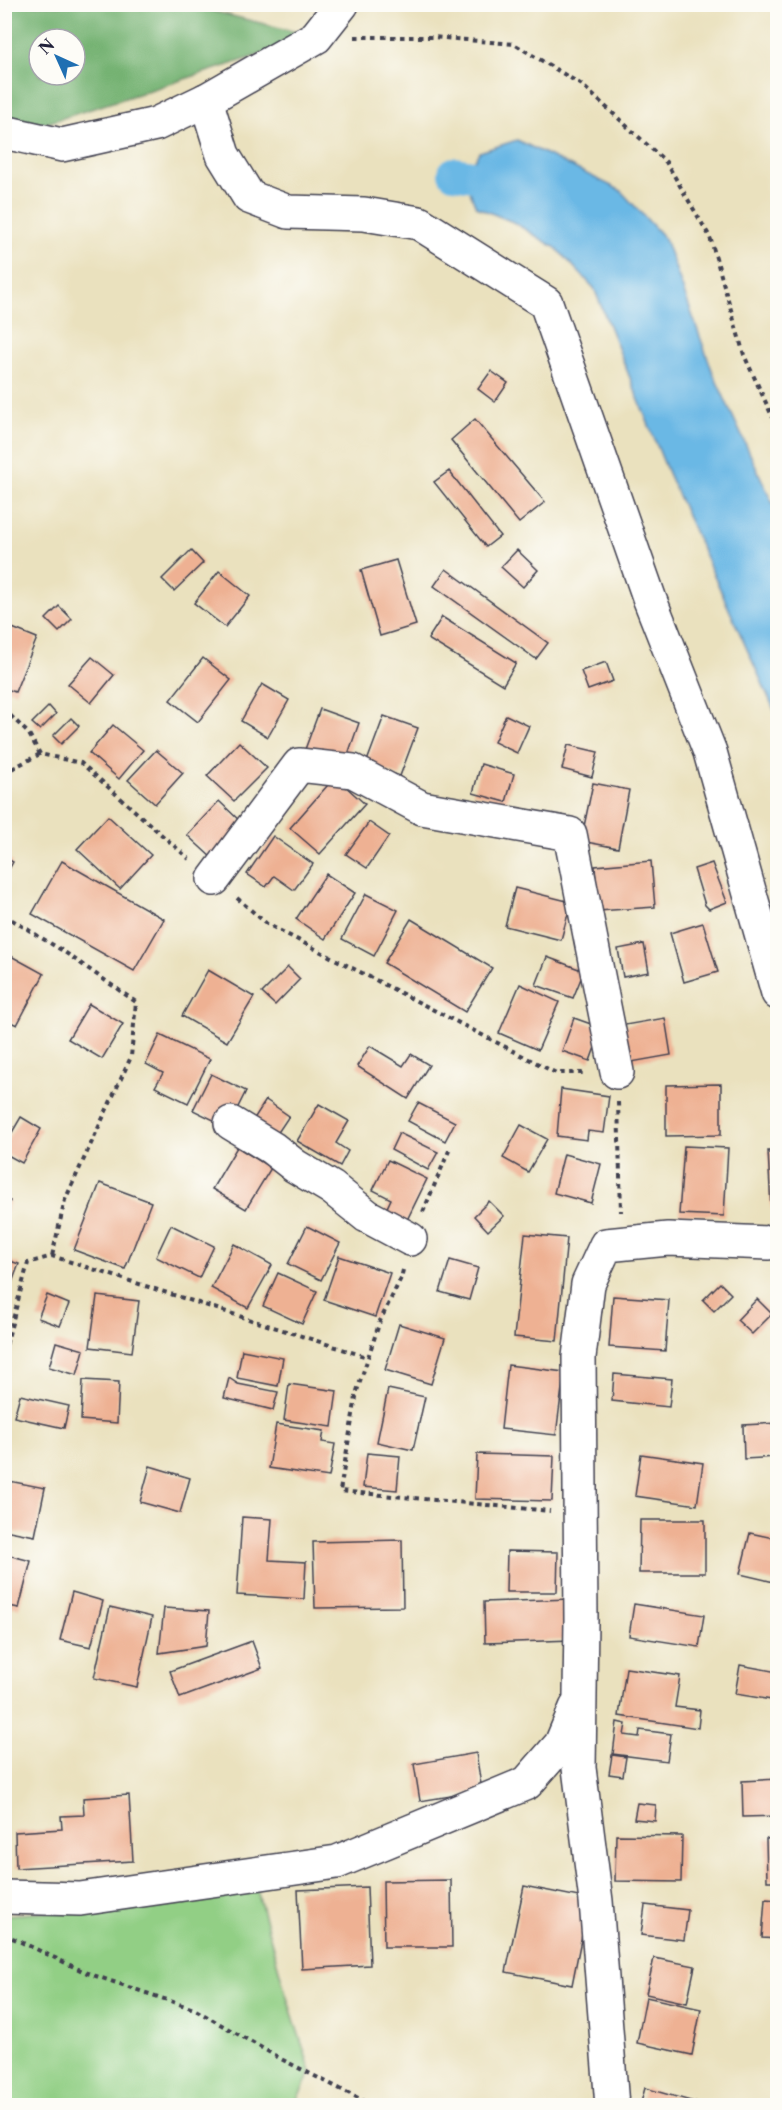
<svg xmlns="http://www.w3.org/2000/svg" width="782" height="2110" font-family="'Libre Caslon Text',serif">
<rect width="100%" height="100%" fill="#fdfcf7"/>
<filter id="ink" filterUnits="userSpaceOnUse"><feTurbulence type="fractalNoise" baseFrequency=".0167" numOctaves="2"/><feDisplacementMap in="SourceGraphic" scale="12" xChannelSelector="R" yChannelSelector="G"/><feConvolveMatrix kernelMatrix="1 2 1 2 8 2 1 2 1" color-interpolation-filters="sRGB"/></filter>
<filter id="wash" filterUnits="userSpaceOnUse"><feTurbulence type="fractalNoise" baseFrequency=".008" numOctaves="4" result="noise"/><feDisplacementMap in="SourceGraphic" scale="24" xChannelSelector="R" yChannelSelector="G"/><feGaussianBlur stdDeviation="1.35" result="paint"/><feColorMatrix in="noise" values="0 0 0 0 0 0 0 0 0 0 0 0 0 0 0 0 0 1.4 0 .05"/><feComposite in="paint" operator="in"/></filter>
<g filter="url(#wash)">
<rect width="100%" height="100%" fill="#eae1be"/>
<!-- green -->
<polygon fill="#92cf85" stroke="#5a7860" stroke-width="1.5" points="257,1890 284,1988 311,2072 294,2105 5,2106 5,1915 164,1904"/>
<!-- forest -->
<path fill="#75b272" stroke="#4c6a56" stroke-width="1.5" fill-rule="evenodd" d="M5 5H189L316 37 13 134 5 130ZM39 39H75V75H39Z"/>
<!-- water -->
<polygon fill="#6bb8e5" stroke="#466d90" stroke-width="1.5" points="517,140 620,190 665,239 713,373 777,513 777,716 668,473 594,288 556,248 513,222 476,207 465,179 479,152"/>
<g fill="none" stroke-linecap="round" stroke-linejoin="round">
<!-- canal -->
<polyline stroke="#6bb8e5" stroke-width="32" points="454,173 510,182"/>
</g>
<g id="blocks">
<!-- building -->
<g fill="#eeb193">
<polygon points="491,371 508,383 495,402 478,389"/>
<polygon points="475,419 545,502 519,523 451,440"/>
<polygon points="449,471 500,536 486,547 434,482"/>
<polygon points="191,550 203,563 174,591 162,579"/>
<polygon points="517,550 538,570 523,587 501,567"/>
<polygon points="396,560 416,625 380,636 361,570"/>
<polygon points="446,569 548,643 536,659 434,586"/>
<polygon points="219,571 250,596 225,627 194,603"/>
<polygon points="59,606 72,619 59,632 46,619"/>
<polygon points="442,617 516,663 503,685 428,639"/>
<polygon points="5,625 37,638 15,692 4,688"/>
<polygon points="92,657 114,675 91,703 68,684"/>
<polygon points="203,658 231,680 198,722 170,700"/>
<polygon points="606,662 613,681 588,690 581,671"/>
<polygon points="262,684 289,700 268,737 241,721"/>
<polygon points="49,706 56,714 40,730 32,723"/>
<polygon points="320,709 359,723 344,766 304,752"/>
<polygon points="506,715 529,726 517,753 494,742"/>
<polygon points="384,716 418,728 400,776 366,764"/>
<polygon points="71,718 79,726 61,744 53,736"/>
<polygon points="113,725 143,750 119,779 89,753"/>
<polygon points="239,742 267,768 234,801 207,776"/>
<polygon points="568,745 598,752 592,777 562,769"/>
<polygon points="156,750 183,773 155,804 128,780"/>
<polygon points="481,764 514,774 506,802 473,793"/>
<polygon points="335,777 365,804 320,854 290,828"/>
<polygon points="593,783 629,790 618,848 581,841"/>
<polygon points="219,801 244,825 212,858 187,835"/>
<polygon points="108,816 151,855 120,889 77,849"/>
<polygon points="369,822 389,836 367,868 346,854"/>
<polygon points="273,836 313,864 294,890 274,876 266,887 247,874"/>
<polygon points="4,857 13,862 4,878"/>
<polygon points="62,861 164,919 134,971 32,914"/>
<polygon points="651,861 655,907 598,911 595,866"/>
<polygon points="712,863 727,902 709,909 705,905 694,869"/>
<polygon points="326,874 355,893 325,939 296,919"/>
<polygon points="515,888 571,902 561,940 505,926"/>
<polygon points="366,894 398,910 374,956 342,939"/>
<polygon points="411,919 492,968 465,1012 384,963"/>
<polygon points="703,923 718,972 684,982 670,933"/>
<polygon points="644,944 649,972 623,977 618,949"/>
<polygon points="11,956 44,974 17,1025 4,1019 4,967"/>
<polygon points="547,957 584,971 573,998 536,985"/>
<polygon points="288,967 300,979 275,1005 262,993"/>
<polygon points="208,970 254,997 227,1042 182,1016"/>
<polygon points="520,984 559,1002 538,1050 499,1033"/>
<polygon points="89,1004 123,1024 102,1059 68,1039"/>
<polygon points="574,1018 602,1028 590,1061 562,1051"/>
<polygon points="665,1018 671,1055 626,1063 619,1026"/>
<polygon points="160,1035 210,1059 188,1103 155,1087 163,1073 146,1064"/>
<polygon points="370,1046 403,1066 411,1054 429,1065 408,1099 357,1066"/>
<polygon points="211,1074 246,1091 228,1127 193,1110"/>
<polygon points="721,1084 721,1135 666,1136 666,1085"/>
<polygon points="561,1089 609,1096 604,1133 588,1131 587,1140 557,1136"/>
<polygon points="266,1100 289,1116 271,1143 248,1128"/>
<polygon points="418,1103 455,1122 445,1141 408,1121"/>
<polygon points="319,1104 349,1121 336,1143 348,1151 340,1166 297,1141"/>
<polygon points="21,1117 41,1129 22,1163 4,1153 4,1146"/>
<polygon points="521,1125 547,1139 528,1172 503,1158"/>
<polygon points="399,1133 438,1152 428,1170 391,1150"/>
<polygon points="684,1146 728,1148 724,1216 679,1214"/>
<polygon points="237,1147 271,1168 246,1209 212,1189"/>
<polygon points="768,1151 778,1151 778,1207 771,1208"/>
<polygon points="564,1154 601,1164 591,1203 554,1193"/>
<polygon points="388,1160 427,1179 405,1224 384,1214 391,1199 373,1190"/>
<polygon points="100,1183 151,1202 125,1269 74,1250"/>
<polygon points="4,1199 10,1201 5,1215 4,1215"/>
<polygon points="489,1201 504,1216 488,1231 474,1216"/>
<polygon points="171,1225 214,1246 199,1278 156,1257"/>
<polygon points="307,1226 340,1243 321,1280 288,1264"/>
<polygon points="525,1234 567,1238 557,1341 514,1337"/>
<polygon points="234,1244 272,1265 248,1308 211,1288"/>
<polygon points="339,1256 390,1273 375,1317 324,1300"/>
<polygon points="4,1259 19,1264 11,1285 4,1282"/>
<polygon points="450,1260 478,1268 469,1300 440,1292"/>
<polygon points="278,1273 317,1291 302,1324 263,1306"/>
<polygon points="720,1283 731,1294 714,1311 703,1300"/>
<polygon points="47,1295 69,1304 60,1326 38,1318"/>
<polygon points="97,1296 139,1301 132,1352 90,1347"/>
<polygon points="613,1296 669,1300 665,1351 609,1347"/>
<polygon points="757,1299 772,1314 752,1334 737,1320"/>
<polygon points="399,1324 445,1338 431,1384 385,1370"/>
<polygon points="56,1342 84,1350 77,1375 49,1367"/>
<polygon points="242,1350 283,1358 278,1386 237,1378"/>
<polygon points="508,1365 564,1372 556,1435 501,1429"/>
<polygon points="614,1374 672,1379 669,1407 612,1401"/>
<polygon points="229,1378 238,1384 278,1392 273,1410 224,1398"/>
<polygon points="83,1380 119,1382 117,1423 81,1420"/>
<polygon points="289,1384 337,1391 332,1427 284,1420"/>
<polygon points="388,1389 425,1397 413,1450 377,1442"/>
<polygon points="20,1395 69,1406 64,1428 14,1417"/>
<polygon points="778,1423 778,1457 744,1459 743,1425"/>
<polygon points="276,1424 324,1431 322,1442 335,1444 329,1477 269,1468"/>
<polygon points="367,1453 400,1456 397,1490 363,1487"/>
<polygon points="477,1454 554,1456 552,1501 475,1499"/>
<polygon points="641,1454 703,1463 697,1505 635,1496"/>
<polygon points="150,1466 190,1478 180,1513 140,1502"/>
<polygon points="4,1480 45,1488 35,1536 4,1530"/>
<polygon points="242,1517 272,1519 269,1560 306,1562 304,1599 237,1595"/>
<polygon points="640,1520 705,1520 705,1573 639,1573"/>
<polygon points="750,1533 778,1539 778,1583 740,1574"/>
<polygon points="402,1540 403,1607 315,1608 313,1542"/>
<polygon points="507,1551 558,1552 557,1592 506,1592"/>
<polygon points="4,1554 31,1561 19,1608 4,1605"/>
<polygon points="72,1592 103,1601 91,1647 60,1640"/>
<polygon points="570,1599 572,1640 485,1643 484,1602"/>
<polygon points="634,1604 704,1615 699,1647 629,1636"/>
<polygon points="110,1607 152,1617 137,1687 94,1678"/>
<polygon points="164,1608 209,1611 206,1646 159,1653"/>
<polygon points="252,1641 262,1668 180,1698 170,1671"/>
<polygon points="740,1665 778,1672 778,1701 735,1694"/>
<polygon points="626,1668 680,1676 675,1707 700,1710 698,1728 619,1716"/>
<polygon points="617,1722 626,1724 624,1735 639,1737 640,1730 671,1734 667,1761 613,1754"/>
<polygon points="476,1753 482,1791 420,1801 414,1764"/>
<polygon points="612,1755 626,1757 623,1776 609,1774"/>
<polygon points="778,1779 778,1816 743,1817 742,1781"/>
<polygon points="129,1795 133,1861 16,1868 15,1832 62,1829 61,1816 84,1815 83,1798"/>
<polygon points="637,1803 656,1805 655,1821 634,1819"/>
<polygon points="616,1835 682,1836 681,1882 615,1881"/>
<polygon points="778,1838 778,1881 767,1881 766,1839"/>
<polygon points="451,1880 452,1947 384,1947 383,1881"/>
<polygon points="524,1886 589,1899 572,1985 506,1972"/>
<polygon points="367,1887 370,1965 302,1969 298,1890"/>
<polygon points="765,1899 778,1900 778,1939 762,1938"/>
<polygon points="645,1905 688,1910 684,1940 641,1935"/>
<polygon points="654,1958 695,1966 687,2003 646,1994"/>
<polygon points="646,1997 701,2009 692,2055 637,2043"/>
<polygon points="645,2088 705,2105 704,2106 640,2106"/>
</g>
</g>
</g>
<g filter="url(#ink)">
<use href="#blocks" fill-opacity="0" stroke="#403f4f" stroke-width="1.5"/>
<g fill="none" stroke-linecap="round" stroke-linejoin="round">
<!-- minor casing -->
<g stroke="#403f4f" stroke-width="36">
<g id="minor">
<polyline points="206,100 223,155 249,197 288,212 364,214 419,223 546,303 650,600 710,752 778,993"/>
<polyline points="4,132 62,145 156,124 206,100 316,37 342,4"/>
<polyline points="214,879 299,765 353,771 422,808 570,834 617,1072"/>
<polyline points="231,1123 272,1148 295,1166 332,1188 367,1216 410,1239"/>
<polyline points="4,1897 80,1899 337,1862 527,1783 561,1744 576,1708"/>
<polyline points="612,2106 596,1901 579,1768 581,1620 579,1357 588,1284 606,1245 668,1239 769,1243 778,1238"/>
</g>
</g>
<!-- path -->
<g stroke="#403f4f" stroke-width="4" stroke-dasharray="4.5 4.5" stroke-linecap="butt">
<polyline points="355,37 432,37 514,44 582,85 666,162 710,237 744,355 778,429"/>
<polyline points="4,709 29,734 40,754"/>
<polyline points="4,773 40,754 81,763 189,859"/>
<polyline points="237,898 267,924 556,1073 586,1073"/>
<polyline points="4,915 63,951 136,1002 131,1057 65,1200 52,1256"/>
<polyline points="618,1102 621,1212"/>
<polyline points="423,1212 451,1146"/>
<polyline points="403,1270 401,1278 380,1321 357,1391 340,1491 550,1511"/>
<polyline points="4,1353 28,1263 52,1256 367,1357"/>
<polyline points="4,1934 87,1973 194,2009 281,2059 374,2106"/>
</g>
<!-- minor -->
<use href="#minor" stroke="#fff" stroke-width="33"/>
</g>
</g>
<!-- margin -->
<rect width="782" height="2110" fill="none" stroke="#fdfcf7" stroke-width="24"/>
<!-- north arrow -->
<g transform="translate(57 57) rotate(315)"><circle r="28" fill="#fdfcf7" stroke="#a5a5ac" stroke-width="1.5"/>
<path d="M0-4.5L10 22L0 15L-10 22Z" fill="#1f6fb2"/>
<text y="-9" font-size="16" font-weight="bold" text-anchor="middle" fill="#22223b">N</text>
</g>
</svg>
